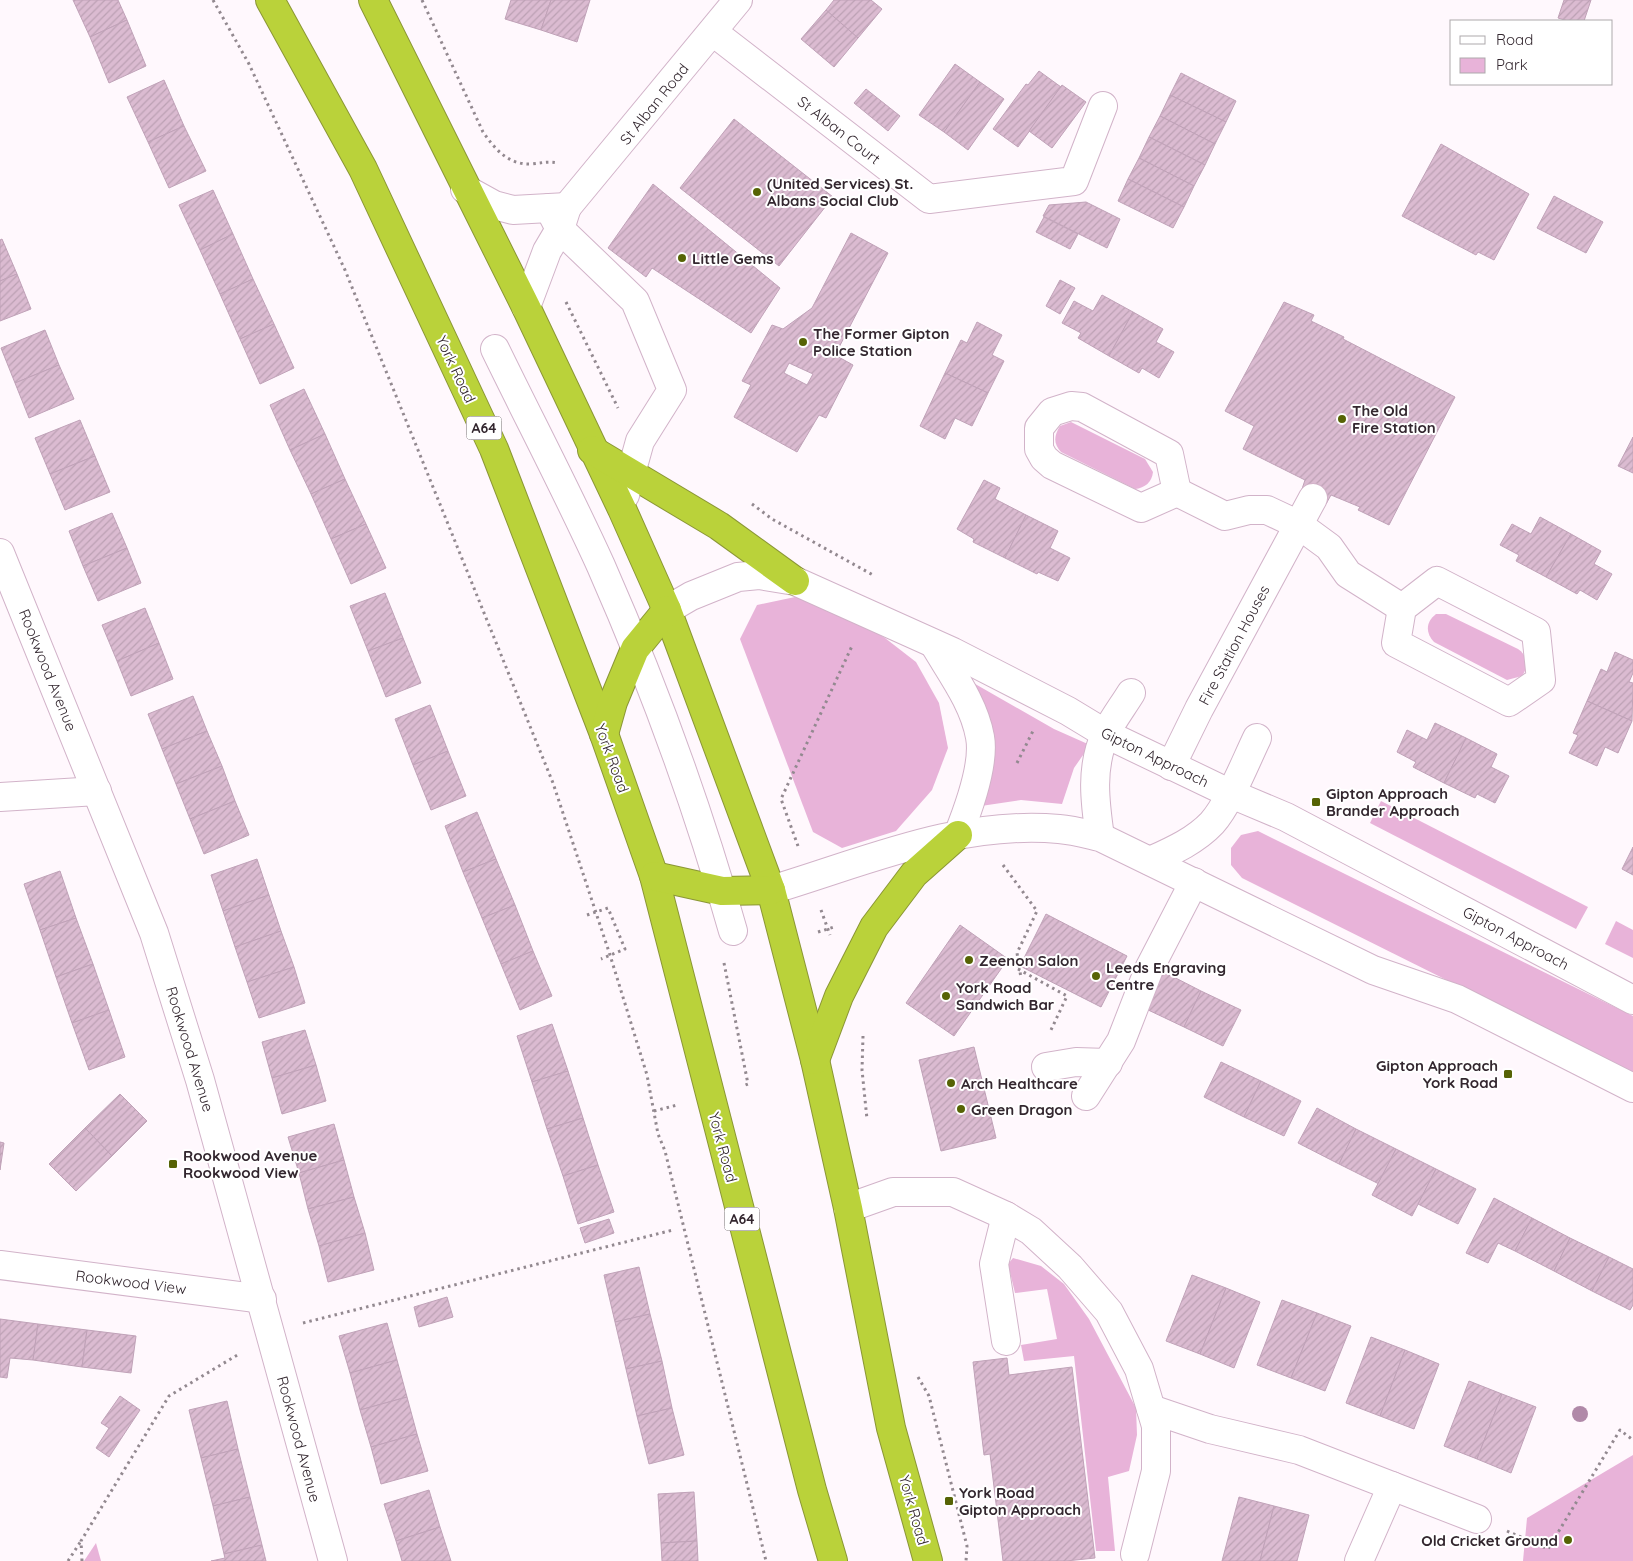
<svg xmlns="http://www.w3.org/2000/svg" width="1633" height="1561" font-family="Quicksand,sans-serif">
<defs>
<pattern id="building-hatch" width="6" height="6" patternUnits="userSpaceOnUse" patternTransform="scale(1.25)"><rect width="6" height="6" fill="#dbbbd1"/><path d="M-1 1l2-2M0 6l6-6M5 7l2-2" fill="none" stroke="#bca1b4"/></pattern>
</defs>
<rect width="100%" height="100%" fill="#fff8fd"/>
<!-- green -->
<g fill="#e8b3d9">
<path d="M1071 422 1145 459 1153 472C1152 482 1145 488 1135 489L1061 452C1053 443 1054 436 1060 426Z"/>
<polygon points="795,597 827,604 885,638 916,662 939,703 948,748 932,790 896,831 842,848 813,832 740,639 757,605"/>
<path d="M1436 614H1446L1518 649C1528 656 1529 666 1522 676L1507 680 1434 642C1425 632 1426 622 1436 614Z"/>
<polygon points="970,681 1054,729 1090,745 1074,768 1062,804 1021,800 981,806"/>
<polygon points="1381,801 1588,907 1576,929 1370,823"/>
<polygon points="1258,831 1633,1016 1633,1073 1242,878 1231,865 1231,848 1241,835"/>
<polygon points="1616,921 1633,930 1633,958 1605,944"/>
<polygon points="1013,1258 1041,1266 1064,1284 1089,1319 1136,1408 1137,1435 1129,1471 1108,1477 1115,1551 1096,1551 1074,1356 1024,1361 1021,1345 1057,1339 1047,1289 1015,1293 1008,1264"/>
<polygon points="1633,1455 1633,1561 1523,1561 1527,1518"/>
<polygon points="96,1543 101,1561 84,1561"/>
</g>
<!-- building -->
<g fill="url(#building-hatch)" stroke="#c0a2b8" fill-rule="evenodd">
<polygon points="73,0 118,0 127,20 90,37"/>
<polygon points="511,0 551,0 541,30 505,19"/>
<polygon points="551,0 590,0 577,42 541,30"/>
<polygon points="834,0 871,0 882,9 858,38 826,10"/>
<polygon points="1564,0 1591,0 1584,21 1568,21 1558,18"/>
<polygon points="826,10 858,38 834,67 801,39"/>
<polygon points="127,20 146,66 109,83 90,37"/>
<polygon points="955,64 980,82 944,132 919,115"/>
<polygon points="1039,71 1061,87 1018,147 993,129 1026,84 1028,85"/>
<polygon points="1181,73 1236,101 1226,122 1170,95"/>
<polygon points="164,80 184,126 148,142 127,97"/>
<polygon points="980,82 1004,99 968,150 944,132"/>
<polygon points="1062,85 1086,102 1052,148 1029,131"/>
<polygon points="866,89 900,116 888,131 854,103"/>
<polygon points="1170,95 1226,122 1215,144 1160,116"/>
<polygon points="1160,116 1215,144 1205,165 1149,137"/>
<polygon points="734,119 833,197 779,266 680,188"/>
<polygon points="184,126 206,171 169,188 148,142"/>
<polygon points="1149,137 1205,165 1194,186 1139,158"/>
<polygon points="1441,144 1529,194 1494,260 1478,252 1476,255 1402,216"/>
<polygon points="1139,158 1194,186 1184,207 1128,179"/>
<polygon points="1128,179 1184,207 1173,228 1118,201"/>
<polygon points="653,184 780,288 751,333 652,268 646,277 608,248"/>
<polygon points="213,190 233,234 200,250 179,205"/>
<polygon points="1554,196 1603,222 1586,253 1537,228"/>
<polygon points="1086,202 1120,219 1107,248 1043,216 1049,205"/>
<polygon points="1044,217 1078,234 1070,249 1036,232"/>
<path d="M851 233 888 253 835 355 853 365 826 418 819 415 797 452 734 417 751 385 742 381 772 325 783 329 812 308ZM789 363 813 374 807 385 784 373Z"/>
<polygon points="233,234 253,279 220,294 200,250"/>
<polygon points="2,239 17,274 0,281 0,240"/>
<polygon points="17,274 31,309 0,321 0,281"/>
<polygon points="253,279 274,324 240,339 220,294"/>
<polygon points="1060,280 1075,288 1060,314 1046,306"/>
<polygon points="1102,295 1133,312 1109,356 1078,338 1081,333 1062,323 1074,301 1093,311"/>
<polygon points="1284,302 1314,315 1311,321 1344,337 1343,339 1455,397 1389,525 1358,510 1360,507 1331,495 1326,504 1301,492 1305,480 1243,449 1254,426 1225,411"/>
<polygon points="1133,312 1163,329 1156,342 1174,352 1159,378 1142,368 1139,373 1109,356"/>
<polygon points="977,322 1002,335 992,355 1004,361 988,393 945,373 961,340 967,343"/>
<polygon points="274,324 294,368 260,384 240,339"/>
<polygon points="45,330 59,365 15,383 1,348"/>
<polygon points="59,365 74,399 29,418 15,383"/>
<polygon points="945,373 988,393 972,426 955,418 945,439 920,426"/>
<polygon points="304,389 325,434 290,450 270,405"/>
<polygon points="80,420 95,456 50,474 35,438"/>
<polygon points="325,434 345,479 311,494 290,450"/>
<polygon points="1633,437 1633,473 1618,466"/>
<polygon points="95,456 110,492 65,510 50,474"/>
<polygon points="345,479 366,524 331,539 311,494"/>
<polygon points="984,480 1000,488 995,499 1026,515 1005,558 973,542 974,539 957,529"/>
<polygon points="112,513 127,548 83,566 69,531"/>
<polygon points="1026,515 1058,531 1050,548 1070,558 1058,581 1038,572 1037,574 1005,558"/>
<polygon points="1540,517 1571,534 1546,577 1516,561 1519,555 1500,545 1512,524 1531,534"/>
<polygon points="366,524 386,568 351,584 331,539"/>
<polygon points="1571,534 1601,551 1594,564 1612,574 1597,600 1580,590 1577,594 1546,577"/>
<polygon points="127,548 141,583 98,601 83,566"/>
<polygon points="385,593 403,638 368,651 350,606"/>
<polygon points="145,608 159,643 117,661 102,625"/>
<polygon points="403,638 421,683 386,697 368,651"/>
<polygon points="159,643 173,679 131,696 117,661"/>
<polygon points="1615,652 1633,660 1633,673 1629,682 1633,683 1632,721 1587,701 1601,669 1607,672"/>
<polygon points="193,696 207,731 162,749 148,714"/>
<polygon points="1587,701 1632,721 1618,753 1605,747 1597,766 1569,753 1578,735 1573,733"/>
<polygon points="430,705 448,751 413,765 395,719"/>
<polygon points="1435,723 1466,738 1444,783 1413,767 1416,762 1397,752 1407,730 1427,740"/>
<polygon points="207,731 222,766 176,784 162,749"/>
<polygon points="1466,738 1497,754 1491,767 1509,776 1495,803 1477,794 1475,798 1444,783"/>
<polygon points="448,751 466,796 431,810 413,765"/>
<polygon points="222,766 235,801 190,819 176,784"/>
<polygon points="235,801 249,835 204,854 190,819"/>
<polygon points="477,812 496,859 463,872 445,826"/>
<polygon points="1633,847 1633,875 1622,869"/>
<polygon points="257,859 269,895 223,911 211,875"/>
<polygon points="496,859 515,905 482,918 463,872"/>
<polygon points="60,871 76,918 40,930 24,884"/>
<polygon points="269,895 281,931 235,947 223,911"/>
<polygon points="515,905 533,951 501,964 482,918"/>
<polygon points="1046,914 1127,956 1101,1007 1020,966"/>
<polygon points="76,918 93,964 56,977 40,930"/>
<polygon points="960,925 1008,959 954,1036 906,1003"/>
<polygon points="281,931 294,967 247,982 235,947"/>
<polygon points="533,951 552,996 520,1010 501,964"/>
<polygon points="93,964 109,1010 72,1023 56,977"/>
<polygon points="294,967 305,1003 259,1018 247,982"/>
<polygon points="1162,971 1201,991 1184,1027 1144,1008"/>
<polygon points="1201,991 1241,1010 1223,1046 1184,1027"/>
<polygon points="109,1010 125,1057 89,1070 72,1023"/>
<polygon points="552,1024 568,1071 532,1082 517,1036"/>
<polygon points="305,1030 316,1065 272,1078 262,1042"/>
<polygon points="974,1047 996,1138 941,1151 919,1060"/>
<polygon points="1221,1062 1261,1081 1244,1117 1204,1097"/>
<polygon points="316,1065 326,1101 282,1114 272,1078"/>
<polygon points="568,1071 583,1118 547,1129 532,1082"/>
<polygon points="1261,1081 1301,1101 1284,1136 1244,1117"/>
<polygon points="120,1094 147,1121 112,1156 85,1128"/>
<polygon points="1317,1108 1356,1129 1339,1164 1298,1143"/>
<polygon points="583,1118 598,1165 563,1176 547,1129"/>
<polygon points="334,1124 344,1160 299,1173 288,1137"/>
<polygon points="85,1128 112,1156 76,1191 49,1164"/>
<polygon points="1356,1129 1396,1149 1379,1184 1339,1164"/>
<polygon points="0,1142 4,1143 0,1170"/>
<polygon points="1396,1149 1436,1169 1412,1216 1372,1195"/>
<polygon points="344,1160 354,1197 308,1209 299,1173"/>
<polygon points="598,1165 614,1212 578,1224 563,1176"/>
<polygon points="1436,1169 1476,1189 1458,1224 1418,1204"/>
<polygon points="354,1197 365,1233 319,1246 308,1209"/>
<polygon points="1494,1198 1532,1218 1515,1251 1498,1243 1488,1263 1466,1253"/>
<polygon points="1532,1218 1570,1238 1554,1271 1515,1251"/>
<polygon points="609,1219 614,1233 585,1243 580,1228"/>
<polygon points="365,1233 374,1270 328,1282 319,1246"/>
<polygon points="1570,1238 1609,1257 1592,1291 1554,1271"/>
<polygon points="1609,1257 1633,1269 1633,1305 1630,1310 1592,1291"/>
<polygon points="639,1267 650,1314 615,1322 604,1275"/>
<polygon points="1192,1275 1226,1288 1200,1354 1166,1341"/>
<polygon points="1226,1288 1260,1302 1234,1368 1200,1354"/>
<polygon points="447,1297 453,1317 419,1327 414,1307"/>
<polygon points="1282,1300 1317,1313 1291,1378 1257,1365"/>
<polygon points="1317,1313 1351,1326 1325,1391 1291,1378"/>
<polygon points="650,1314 662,1361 626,1369 615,1322"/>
<polygon points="0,1319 38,1324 33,1360 10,1358 7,1378 0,1377"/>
<polygon points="387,1323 397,1360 350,1373 339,1336"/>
<polygon points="38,1324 87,1330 82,1367 33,1360"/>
<polygon points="87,1330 136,1336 131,1373 82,1367"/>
<polygon points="1371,1337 1405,1350 1380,1416 1346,1403"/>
<polygon points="1405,1350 1439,1364 1414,1429 1380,1416"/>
<polygon points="1007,1358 1009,1375 1072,1367 1095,1558 1066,1561 1003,1561 990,1454 984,1455 973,1362"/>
<polygon points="397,1360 407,1397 360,1410 350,1373"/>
<polygon points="662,1361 672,1408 637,1416 626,1369"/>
<polygon points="1469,1381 1502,1394 1477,1459 1444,1446"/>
<polygon points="1502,1394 1536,1407 1511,1473 1477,1459"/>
<polygon points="120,1396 140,1410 109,1457 96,1448 109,1428 101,1423"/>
<polygon points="407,1397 417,1434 371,1447 360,1410"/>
<polygon points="227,1401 238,1449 201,1458 189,1410"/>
<polygon points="672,1408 684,1455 649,1464 637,1416"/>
<polygon points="417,1434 428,1471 381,1484 371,1447"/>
<polygon points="238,1449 250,1497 213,1506 201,1458"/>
<polygon points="429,1490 440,1527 396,1541 384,1504"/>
<polygon points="694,1492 697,1541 661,1543 658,1494"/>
<polygon points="250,1497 262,1545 224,1554 213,1506"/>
<polygon points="1239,1497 1274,1506 1260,1561 1222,1561"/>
<polygon points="1274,1506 1309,1515 1297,1561 1260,1561"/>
<polygon points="440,1527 451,1561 402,1561 396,1541"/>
<polygon points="697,1541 698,1561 662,1561 661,1543"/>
<polygon points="262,1545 266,1561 211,1561 225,1558 224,1554"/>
</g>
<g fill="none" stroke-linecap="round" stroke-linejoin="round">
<!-- minor casing -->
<g stroke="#d2b3c9" stroke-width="30">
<g id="minor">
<polyline points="713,32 929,199 1074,181 1103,106"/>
<polyline points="465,189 494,205 513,210 567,207 560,229 547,251 526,307"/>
<polyline points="567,207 738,0"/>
<polyline points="549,208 560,229 635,301 672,390 640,441 625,495"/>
<path d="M495 349C530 421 568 493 601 566 653 684 698 807 733 931"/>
<polygon points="1071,406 1082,407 1169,454 1177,492 1141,508 1052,465 1044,458 1039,449 1039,428 1052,412"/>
<polyline points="1177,492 1225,516 1249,510 1267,510 1299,525 1329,547 1348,574 1402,608"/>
<polyline points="0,553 154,933 200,1080 333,1561"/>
<polygon points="1437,581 1536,632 1541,680 1509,702 1396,643 1402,608"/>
<polyline points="667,610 691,596 738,577 759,575 795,581 953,652 1068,711 1106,734 1229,793 1286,817 1633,1000"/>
<path d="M934 644C951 673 974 703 980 737 985 764 968 810 958 835"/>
<polyline points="1171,766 1199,709 1313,498"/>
<polyline points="0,797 97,791"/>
<path d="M1100 837C1095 803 1090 766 1106 733 1113 719 1123 706 1131 693"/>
<path d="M1150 861C1172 851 1195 841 1212 823 1229 804 1245 763 1257 738"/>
<path d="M771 890C865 862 958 820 1059 829 1073 830 1087 834 1100 837L1373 970 1457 999 1633 1088"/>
<polyline points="1046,1067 1076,1062 1108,1063"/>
<polyline points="1086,1096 1121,1041 1149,969 1194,882"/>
<polyline points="848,1208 893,1192 953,1192 1006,1216 1031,1231 1070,1267 1109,1312 1139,1369 1156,1426 1156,1471 1135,1554"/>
<polyline points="1006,1216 994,1264 1006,1341"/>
<polyline points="0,1265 262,1299"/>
<polyline points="1151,1409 1210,1429 1299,1450 1477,1519"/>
<polyline points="1359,1561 1392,1486"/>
</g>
</g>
<!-- highway casing -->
<g stroke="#8b9636" stroke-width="30">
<g id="highway">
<polyline points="270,0 363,169 494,449 604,734 654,876 812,1490 833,1561"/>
<polyline points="373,0 526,307 622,509 667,610 771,890 815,1060 848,1208 891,1428 928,1561"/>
<polyline points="592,450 719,526 795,581"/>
<polyline points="604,734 613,702 635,649 667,610"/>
<polyline points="654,876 722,891 771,890"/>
<polyline points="815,1060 839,996 874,927 914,874 958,835"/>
</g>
</g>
<!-- path -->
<g stroke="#938990" stroke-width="3" stroke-dasharray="2.5 4" stroke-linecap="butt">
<polyline points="213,0 249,64 345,270 553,783 610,955 647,1075 658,1134 665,1151 766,1561"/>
<path d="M422 0 483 132C495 149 508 165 531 164 541 163 548 161 558 163"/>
<polyline points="566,302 618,408"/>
<polyline points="752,504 772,519 873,575"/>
<polyline points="1017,763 1033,731"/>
<polyline points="798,846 781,799 852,646"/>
<polyline points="1003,865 1037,911 1017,953 1021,978"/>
<polyline points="821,910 830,935"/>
<polyline points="587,915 608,908 625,949 601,959"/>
<polyline points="818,932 834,927"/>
<polyline points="724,963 748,1084 743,1086"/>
<polyline points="1018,969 1067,996 1051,1030"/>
<polyline points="863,1036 862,1070 867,1119"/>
<polyline points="654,1111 677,1105"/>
<polyline points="303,1323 673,1230"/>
<polyline points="918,1377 929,1396 967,1546 966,1561"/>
<polyline points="1507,1531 1548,1549 1620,1430 1633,1440"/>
<polyline points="68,1561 81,1541"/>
<polyline points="82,1561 81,1541 169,1396 239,1354"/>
</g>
<!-- minor -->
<use href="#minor" stroke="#fff" stroke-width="28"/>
<!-- highway -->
<use href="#highway" stroke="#bad23a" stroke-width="28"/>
</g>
<!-- trees -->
<circle fill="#b089a8" cx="1580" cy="1414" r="8"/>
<!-- markers -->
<g fill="#566305" stroke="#fff" stroke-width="2">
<circle cx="757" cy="192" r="5"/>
<circle cx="682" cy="258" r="5"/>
<circle cx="803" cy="342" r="5"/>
<circle cx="1342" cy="419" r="5"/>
<rect x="1311" y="797" width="10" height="10" rx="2.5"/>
<circle cx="969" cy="960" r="5"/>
<circle cx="1096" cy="976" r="5"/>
<circle cx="946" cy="996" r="5"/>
<rect x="1503" y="1069" width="10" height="10" rx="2.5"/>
<circle cx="951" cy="1083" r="5"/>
<circle cx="961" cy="1109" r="5"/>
<rect x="168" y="1159" width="10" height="10" rx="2.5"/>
<rect x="944" y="1496" width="10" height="10" rx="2.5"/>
<circle cx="1568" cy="1540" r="5"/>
</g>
<g text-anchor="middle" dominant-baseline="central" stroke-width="4" stroke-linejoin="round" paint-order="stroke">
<!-- shield labels -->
<g fill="#fff" stroke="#70686d" stroke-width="1">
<rect x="466.5" y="416.5" width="35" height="23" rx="4"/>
<rect x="724.5" y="1207.5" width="35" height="23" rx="4"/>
</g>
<g font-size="14" font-weight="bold" fill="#33272f">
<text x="484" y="428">A64</text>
<text x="742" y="1219">A64</text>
</g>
<!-- street labels -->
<g font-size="15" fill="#33272f" stroke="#fff">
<text transform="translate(654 104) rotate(-51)">St Alban Road</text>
<text transform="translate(839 130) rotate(38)">St Alban Court</text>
<text transform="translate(456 369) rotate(65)">York Road</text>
<text transform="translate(1234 645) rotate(-62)">Fire Station Houses</text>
<text transform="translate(48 670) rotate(68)">Rookwood Avenue</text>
<text transform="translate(1155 757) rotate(26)">Gipton Approach</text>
<text transform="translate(612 758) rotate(70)">York Road</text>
<text transform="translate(1516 938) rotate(28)">Gipton Approach</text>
<text transform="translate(190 1049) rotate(73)">Rookwood Avenue</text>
<text transform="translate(723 1147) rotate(75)">York Road</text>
<text transform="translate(131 1282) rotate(7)">Rookwood View</text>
<text transform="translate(299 1439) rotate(75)">Rookwood Avenue</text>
<text transform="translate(914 1510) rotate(74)">York Road</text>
</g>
<!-- poi labels -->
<g font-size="15" font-weight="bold" fill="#33272f" stroke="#fff" text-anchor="start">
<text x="767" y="183">(United Services) St.<tspan x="767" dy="17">Albans Social Club</tspan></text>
<text x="692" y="258">Little Gems</text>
<text x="813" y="333">The Former Gipton<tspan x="813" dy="17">Police Station</tspan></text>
<text x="1352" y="410">The Old<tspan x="1352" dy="17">Fire Station</tspan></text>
<text x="1326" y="793">Gipton Approach<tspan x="1326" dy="17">Brander Approach</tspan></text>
<text x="979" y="960">Zeenon Salon</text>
<text x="1106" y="967">Leeds Engraving<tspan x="1106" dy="17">Centre</tspan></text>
<text x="956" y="987">York Road<tspan x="956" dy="17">Sandwich Bar</tspan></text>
<text x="1498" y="1065" text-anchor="end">Gipton Approach<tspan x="1498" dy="17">York Road</tspan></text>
<text x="961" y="1083">Arch Healthcare</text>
<text x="971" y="1109">Green Dragon</text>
<text x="183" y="1155">Rookwood Avenue<tspan x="183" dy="17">Rookwood View</tspan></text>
<text x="959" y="1492">York Road<tspan x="959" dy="17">Gipton Approach</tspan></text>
<text x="1558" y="1540" text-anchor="end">Old Cricket Ground</text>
</g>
</g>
<!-- legend -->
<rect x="1450" y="20" width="162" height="65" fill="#ffffff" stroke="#ada9ac"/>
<rect x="1460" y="36" width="25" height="8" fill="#ffffff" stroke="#ada9ac"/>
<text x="1496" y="45" font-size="15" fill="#33272f">Road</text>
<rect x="1460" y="58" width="25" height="15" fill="#e8b3d9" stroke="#ada9ac"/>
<text x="1496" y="70" font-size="15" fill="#33272f">Park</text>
</svg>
